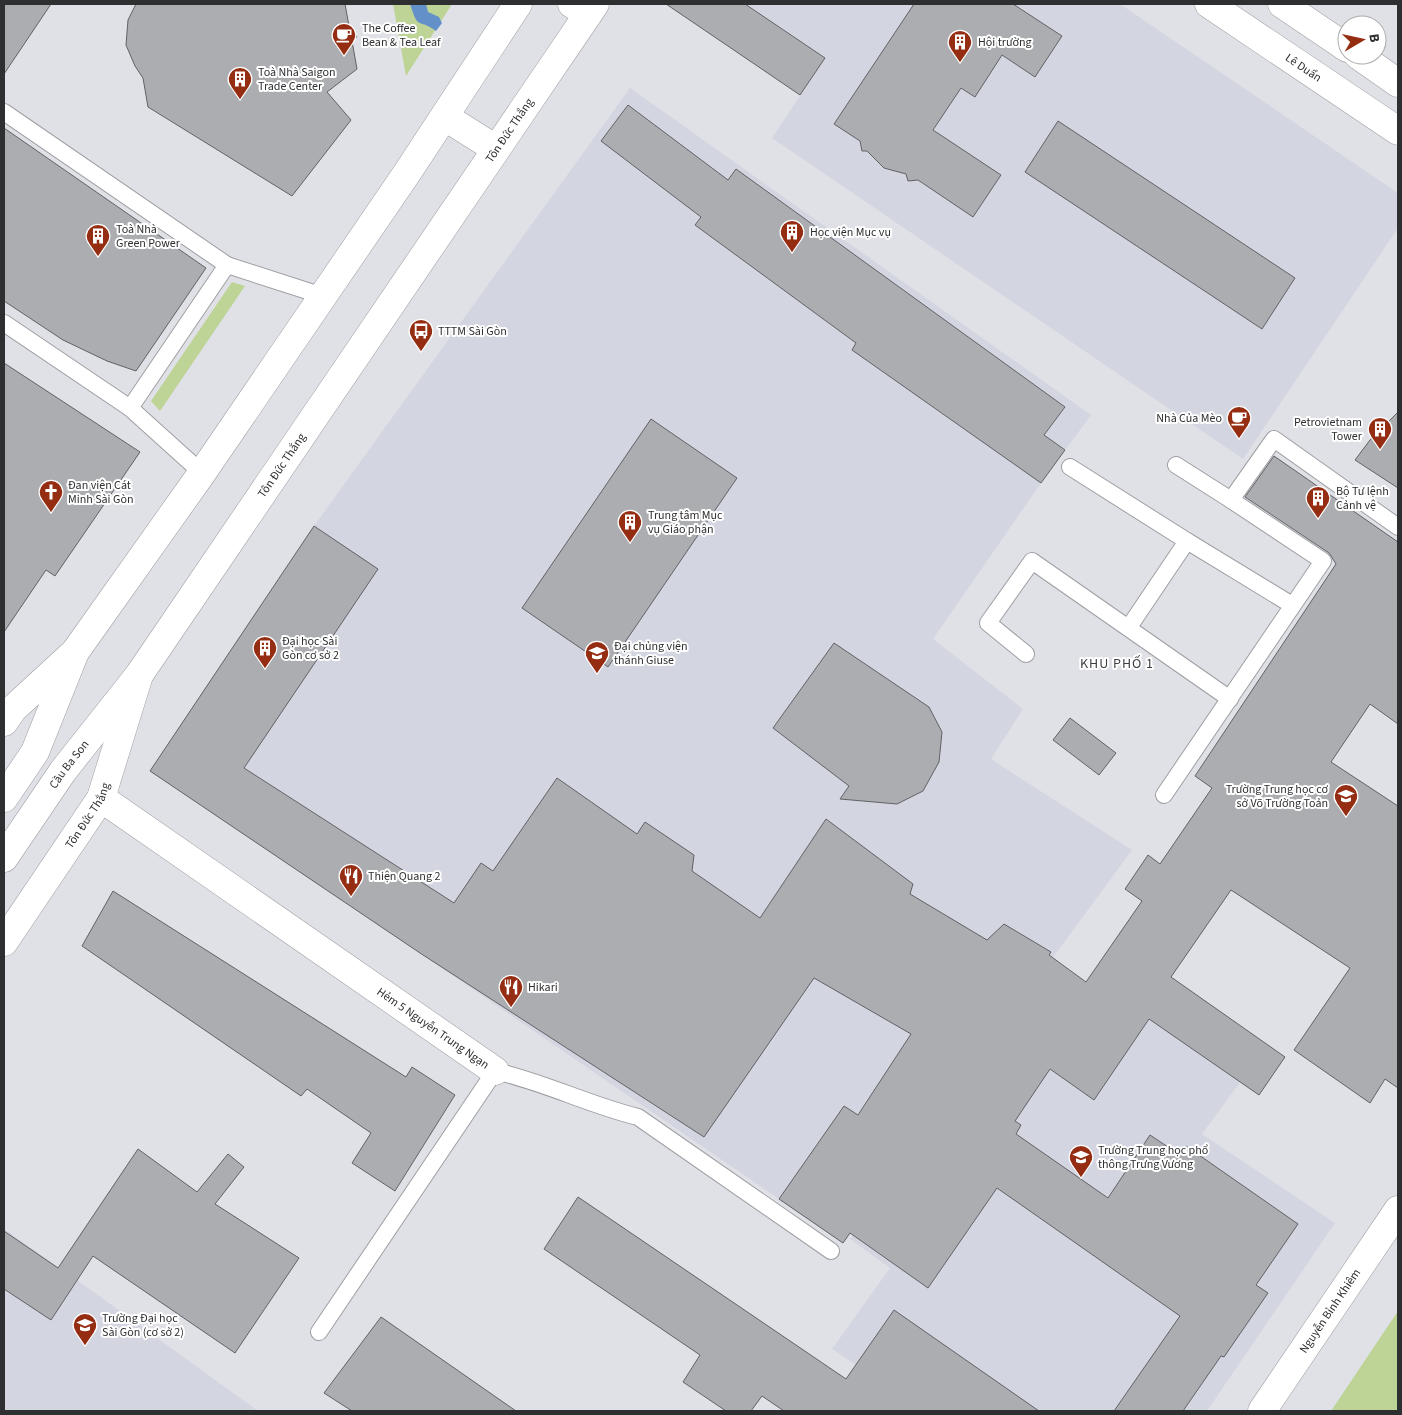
<svg xmlns="http://www.w3.org/2000/svg" width="1402" height="1415" font-family="'Source Sans 3',sans-serif">
<rect width="100%" height="100%" fill="#e0e1e6"/>
<!-- built -->
<g fill="#d3d5e1">
<polygon points="745,4 1120,4 1398,193 1398,228 1243,459 772,138 825,58"/>
<polygon points="630,88 1091,415 1041,483 933,639 1023,709 991,759 1132,850 843,1243 420,953 150,771 314,526"/>
<polygon points="1140,1014 1241,1081 1202,1134 1335,1223 1207,1411 925,1411 832,1349 890,1268 850,1239 979,1064"/>
<polygon points="4,1229 77,1280 258,1411 4,1411"/>
</g>
<!-- green -->
<g fill="#bed496">
<polygon points="393,4 452,4 406,76"/>
<polygon points="232,282 245,286 160,411 151,401"/>
<polygon points="1398,1311 1398,1411 1331,1411"/>
</g>
<!-- water -->
<path fill="#6490ca" d="M410 4H426L428 12 439 17 442 23 436 31C417 17 419 32 410 4Z"/>
<!-- building -->
<g fill="#acadb1" stroke="#616266">
<polygon points="4,4 51,4 4,74"/>
<polygon points="136,4 345,4 349,26 357,37 352,41 357,69 327,92 351,120 292,196 148,107 143,78 135,66 126,45 128,20"/>
<polygon points="666,4 745,4 825,58 800,95"/>
<polygon points="914,4 1013,4 1062,36 1035,77 1002,55 975,97 961,88 933,130 1001,175 973,217 918,180 908,181 906,174 884,168 867,151 862,151 860,141 834,124"/>
<polygon points="628,105 728,180 736,169 1065,407 1044,435 1065,450 1041,483 852,350 856,343 695,225 701,217 601,141"/>
<polygon points="1058,121 1295,278 1262,329 1025,172"/>
<polygon points="4,128 206,268 136,371 107,361 63,340 4,301"/>
<polygon points="4,363 140,452 55,576 46,570 4,632"/>
<polygon points="1398,412 1398,488 1355,460 1370,440"/>
<polygon points="651,419 737,478 608,667 522,608"/>
<polygon points="1274,456 1398,542 1398,724 1370,704 1331,762 1398,806 1398,1088 1385,1079 1370,1103 1294,1050 1350,968 1231,890 1171,977 1285,1057 1259,1095 1149,1019 1094,1100 1050,1069 1015,1121 1021,1125 1016,1134 1108,1198 1150,1135 1180,1155 1186,1146 1298,1224 1256,1285 1268,1293 1224,1357 1221,1356 1183,1411 1114,1411 1180,1316 997,1188 928,1288 850,1233 843,1243 779,1199 844,1106 858,1115 911,1034 814,978 704,1137 420,953 150,771 314,526 378,569 244,768 454,903 481,863 493,871 557,778 637,834 645,822 694,855 692,871 760,918 826,819 913,884 910,894 987,940 1004,924 1051,952 1049,955 1086,982 1142,901 1125,889 1148,855 1160,864 1212,788 1195,776 1336,564 1329,553 1245,497"/>
<polygon points="834,643 929,707 942,732 939,762 923,791 897,804 840,799 849,786 773,728"/>
<polygon points="1070,718 1116,753 1099,775 1053,740"/>
<polygon points="113,891 406,1077 412,1067 455,1095 395,1191 352,1163 371,1133 307,1089 301,1096 82,946"/>
<polygon points="138,1149 197,1192 228,1154 244,1167 215,1204 299,1258 235,1353 93,1256 51,1320 4,1289 4,1231 58,1268"/>
<polygon points="578,1197 846,1379 894,1310 1039,1411 784,1411 762,1396 751,1411 726,1411 683,1382 700,1355 544,1249"/>
<polygon points="381,1317 516,1411 352,1411 324,1393"/>
</g>
<g fill="none" stroke-linecap="round" stroke-linejoin="round">
<!-- lane casing -->
<g stroke="#9e9fa3" stroke-width="18">
<g id="lane">
<polyline points="4,112 227,265"/>
<polyline points="4,323 130,408"/>
<polyline points="1176,465 1231,500 1274,439 1398,527"/>
<polyline points="1070,467 1187,541"/>
<polyline points="202,473 130,408 227,265 323,296"/>
<polyline points="1129,627 1187,541 1292,605"/>
<polyline points="1026,654 988,623 1032,561 1230,699"/>
<polyline points="1164,795 1323,561 1231,500"/>
<path d="M319 1332 495 1071C544 1082 589 1105 638 1117L831 1251"/>
</g>
</g>
<!-- street casing -->
<g stroke="#9e9fa3" stroke-width="29">
<g id="street">
<path id="s1" d="M101 798 495 1071"/>
</g>
</g>
<!-- secondary casing -->
<g stroke="#9e9fa3" stroke-width="29">
<g id="secondary">
<polyline points="572,4 588,14"/>
<polyline points="4,798 35,752 75,652"/>
<path id="s2" d="M4 858 63 771 139 675"/>
<path id="s3" d="M1262 1411 1398 1210"/>
</g>
</g>
<!-- primary casing -->
<g stroke="#9e9fa3" stroke-width="29">
<g id="primary">
<path id="s4" d="M1209 4 1398 131"/>
<polyline points="1282,4 1347,48"/>
<polyline points="1358,55 1398,83"/>
<polyline points="445,117 496,149"/>
<polyline points="4,722 13,709 75,652 202,473 407,173 518,4"/>
<path id="s5" d="M4 942 101 798 139 675 595 4"/>
</g>
</g>
<!-- lane -->
<use href="#lane" stroke="#fff" stroke-width="16"/>
<!-- street -->
<use href="#street" stroke="#fff" stroke-width="28"/>
<!-- secondary -->
<use href="#secondary" stroke="#fff" stroke-width="28"/>
<!-- primary -->
<use href="#primary" stroke="#fff" stroke-width="28"/>
</g>
<!-- icons -->
<defs>
<g id="cafe-pin" transform="scale(1.25)"><path d="M0 17L-7.5 6A9.5 9.5 0 1 1 7.5 6Z" fill="#952d12" stroke="#fff"/><path d="M-5.5-4.5H6V0H3Q3 3.5 0 3.5H-2.5Q-5.5 3.5-5.5 0ZM3-3.2v2h1.7v-2ZM-6 4.5H4V6H-6Z" fill="#fff"/></g>
<g id="building-pin" transform="scale(1.25)"><path d="M0 17L-7.5 6A9.5 9.5 0 1 1 7.5 6Z" fill="#952d12" stroke="#fff"/><path d="M-4-6H4V6H1V3H-1V6H-4ZM-2.5-4.3h1.7v1.8h-1.7ZM.8-4.3h1.7v1.8H.8ZM-2.5-1h1.7V.8h-1.7ZM.8-1h1.7V.8H.8Z" fill="#fff"/></g>
<g id="bus-pin" transform="scale(1.25)"><path d="M0 17L-7.5 6A9.5 9.5 0 1 1 7.5 6Z" fill="#952d12" stroke="#fff"/><path d="M-5-6H5V4H4V6H2V4H-2V6H-4V4H-5ZM-3.5-4V0h7V-4ZM-3.5 1.2v1.5H-2V1.2ZM2 1.2v1.5H3.5V1.2Z" fill="#fff"/></g>
<g id="church-pin" transform="scale(1.25)"><path d="M0 17L-7.5 6A9.5 9.5 0 1 1 7.5 6Z" fill="#952d12" stroke="#fff"/><path d="M-1.2-6h2.4v3.5h3.3v2.4h-3.3V6h-2.4V-.1h-3.3v-2.4h3.3Z" fill="#fff"/></g>
<g id="university-pin" transform="scale(1.25)"><path d="M0 17L-7.5 6A9.5 9.5 0 1 1 7.5 6Z" fill="#952d12" stroke="#fff"/><path d="M0-5L7-2L0 1L-7-2ZM-4 1L0 2.5L4 1V4Q0 6-4 4Z" fill="#fff"/></g>
<g id="school-pin" transform="scale(1.25)"><path d="M0 17L-7.5 6A9.5 9.5 0 1 1 7.5 6Z" fill="#952d12" stroke="#fff"/><path d="M0-5L7-2L0 1L-7-2ZM-4 1L0 2.5L4 1V4Q0 6-4 4Z" fill="#fff"/></g>
<g id="restaurant-pin" transform="scale(1.25)"><path d="M0 17L-7.5 6A9.5 9.5 0 1 1 7.5 6Z" fill="#952d12" stroke="#fff"/><path d="M-5-6h1v4h1v-4h1v4h1v-4h1v5L-1.5 .5V6h-2V.5L-5-1ZM5-6V6H3V1.5H1.5Q1.5-4 5-6Z" fill="#fff"/></g>
</defs>
<g fill-rule="evenodd">
<use href="#cafe-pin" x="344" y="35"/>
<use href="#building-pin" x="960" y="42"/>
<use href="#building-pin" x="240" y="79"/>
<use href="#building-pin" x="792" y="232"/>
<use href="#building-pin" x="98" y="236"/>
<use href="#bus-pin" x="421" y="331"/>
<use href="#cafe-pin" x="1239" y="418"/>
<use href="#building-pin" x="1380" y="429"/>
<use href="#church-pin" x="51" y="492"/>
<use href="#building-pin" x="1318" y="498"/>
<use href="#building-pin" x="630" y="522"/>
<use href="#building-pin" x="265" y="648"/>
<use href="#university-pin" x="597" y="653"/>
<use href="#school-pin" x="1346" y="796"/>
<use href="#restaurant-pin" x="351" y="876"/>
<use href="#restaurant-pin" x="511" y="987"/>
<use href="#school-pin" x="1081" y="1157"/>
<use href="#university-pin" x="85" y="1325"/>
</g>
<g text-anchor="middle" dominant-baseline="central" stroke-width="4" stroke-linejoin="round" paint-order="stroke">
<!-- poi labels -->
<g font-size="12" fill="#2e2f31" stroke="#fff" text-anchor="start">
<text x="362" y="28">The Coffee<tspan x="362" dy="14">Bean &amp; Tea Leaf</tspan></text>
<text x="978" y="42">Hội trường</text>
<text x="258" y="72">Toà Nhà Saigon<tspan x="258" dy="14">Trade Center</tspan></text>
<text x="116" y="229">Toà Nhà<tspan x="116" dy="14">Green Power</tspan></text>
<text x="810" y="232">Học viện Mục vụ</text>
<text x="438" y="331">TTTM Sài Gòn</text>
<text x="1222" y="418" text-anchor="end">Nhà Của Mèo</text>
<text x="1362" y="422" text-anchor="end">Petrovietnam<tspan x="1362" dy="14">Tower</tspan></text>
<text x="68" y="485">Đan viện Cát<tspan x="68" dy="14">Minh Sài Gòn</tspan></text>
<text x="1336" y="491">Bộ Tư lệnh<tspan x="1336" dy="14">Cảnh vệ</tspan></text>
<text x="648" y="515">Trung tâm Mục<tspan x="648" dy="14">vụ Giáo phận</tspan></text>
<text x="282" y="641">Đại học Sài<tspan x="282" dy="14">Gòn cơ sở 2</tspan></text>
<text x="614" y="646">Đại chủng viện<tspan x="614" dy="14">thánh Giuse</tspan></text>
<text x="1328" y="789" text-anchor="end">Trường Trung học cơ<tspan x="1328" dy="14">sở Võ Trường Toản</tspan></text>
<text x="368" y="876">Thiện Quang 2</text>
<text x="528" y="987">Hikari</text>
<text x="1098" y="1150">Trường Trung học phổ<tspan x="1098" dy="14">thông Trưng Vương</tspan></text>
<text x="102" y="1318">Trường Đại học<tspan x="102" dy="14">Sài Gòn (cơ sở 2)</tspan></text>
</g>
<!-- street labels -->
<g font-size="12" fill="#2e2f31" stroke="#fff">
<text stroke="none"><textPath href="#s4" startOffset="114">Lê Duẩn</textPath></text>
<text stroke="none"><textPath href="#s5" startOffset="961">Tôn Đức Thắng</textPath></text>
<text stroke="none"><textPath href="#s5" startOffset="556">Tôn Đức Thắng</textPath></text>
<text stroke="none"><textPath href="#s2" startOffset="114">Cầu Ba Son</textPath></text>
<text stroke="none"><textPath href="#s5" startOffset="152">Tôn Đức Thắng</textPath></text>
<text stroke="none"><textPath href="#s1" startOffset="404">Hẻm 5 Nguyễn Trung Ngạn</textPath></text>
<text stroke="none"><textPath href="#s3" startOffset="121">Nguyễn Bỉnh Khiêm</textPath></text>
</g>
<!-- neighbourhood labels -->
<g font-size="14" letter-spacing="1" fill="#3c3d41" stroke="#fff">
<text x="1117" y="664">KHU PHỐ 1</text>
</g>
</g>
<!-- border -->
<rect width="1402" height="1415" fill="none" stroke="#2e2f31" stroke-width="10"/>
<!-- north arrow -->
<g transform="translate(1362 40) rotate(81)"><circle r="24" fill="#ffffff" stroke="#abacad"/>
<path d="M0-4L9 19L0 12L-9 19Z" fill="#952d12"/>
<text y="-8" font-size="14" font-weight="bold" text-anchor="middle" fill="#2e2f31">B</text>
</g>
</svg>
